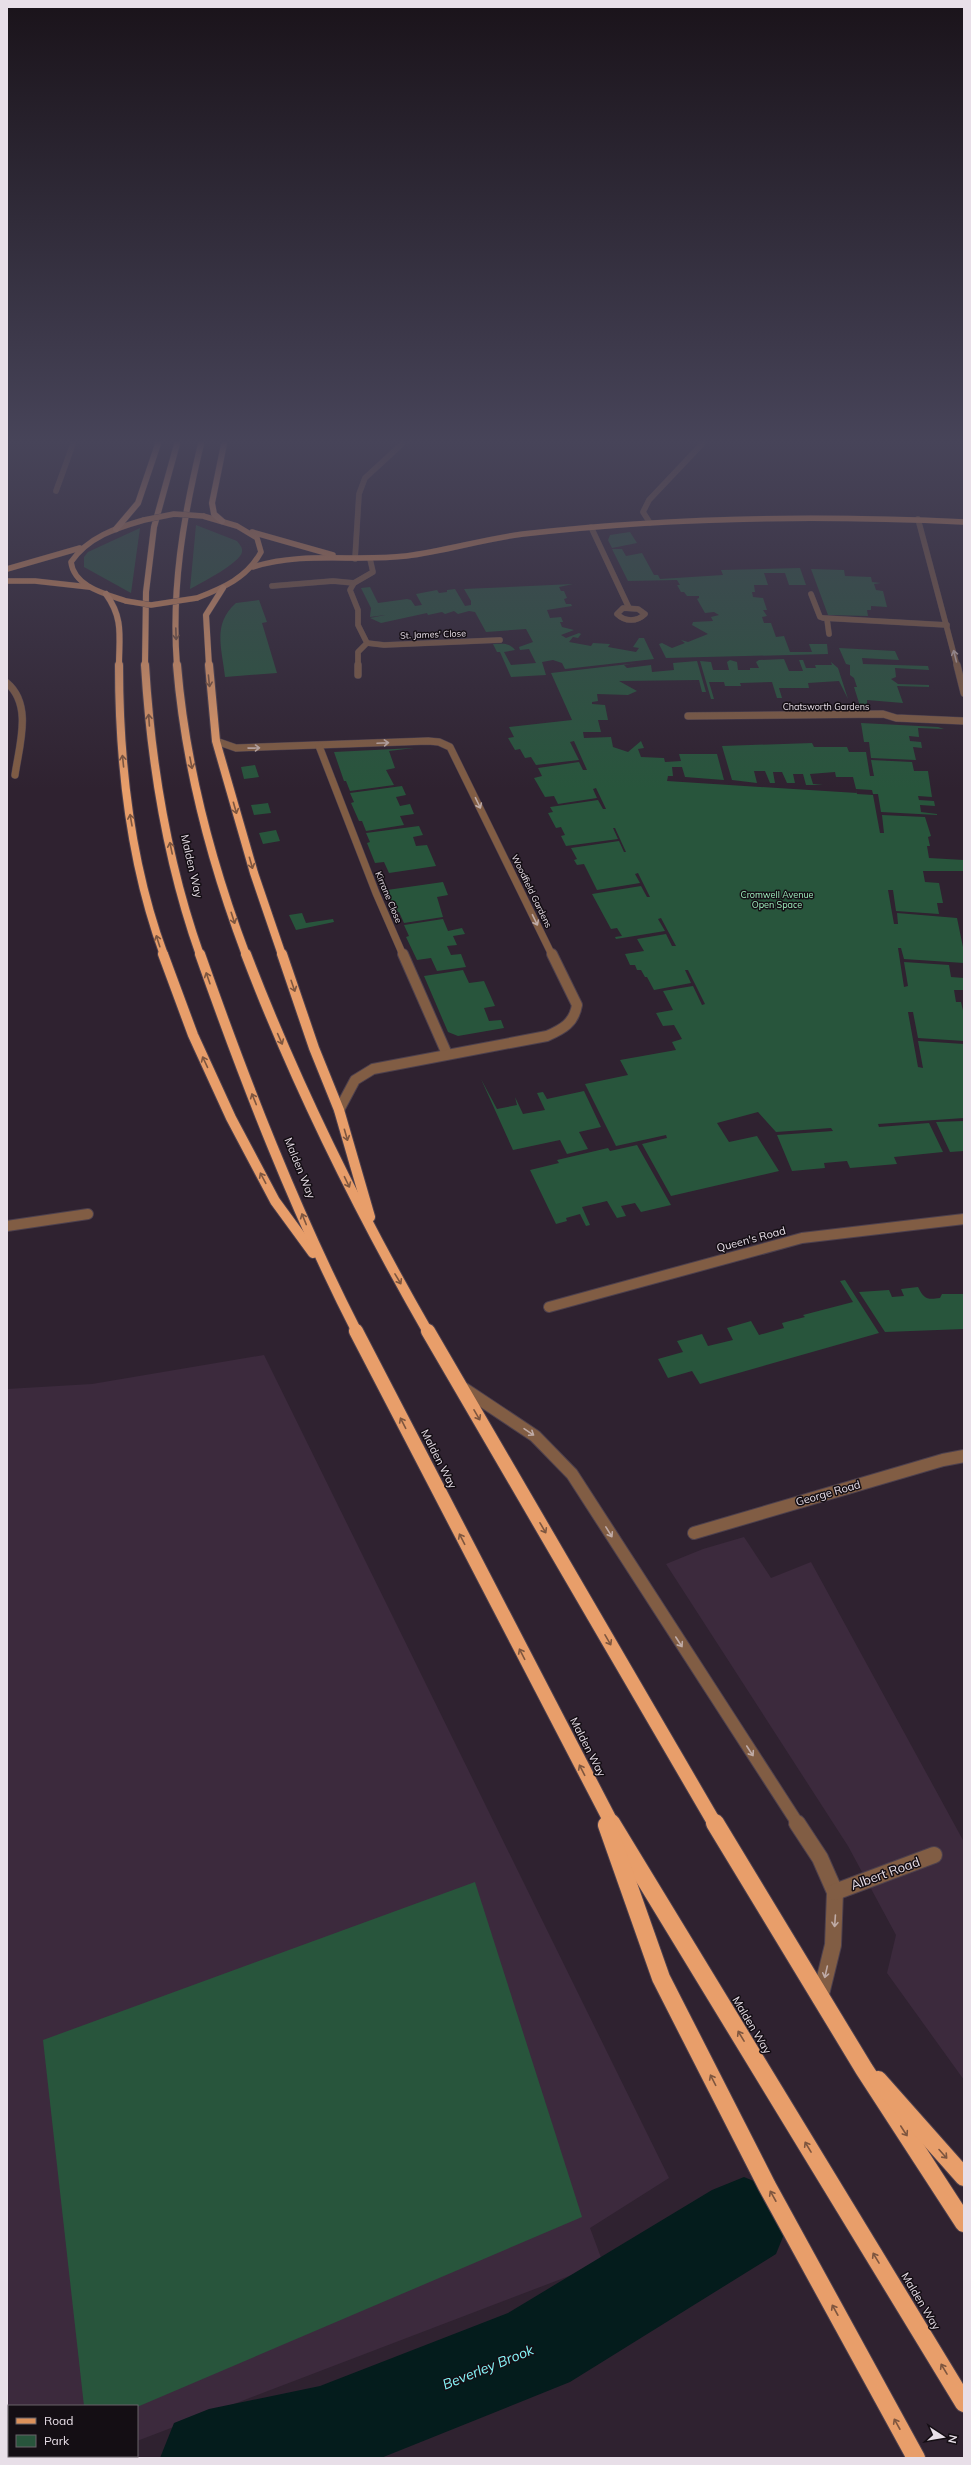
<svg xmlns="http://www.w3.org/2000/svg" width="971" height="2465" font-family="Mulish,sans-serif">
<rect width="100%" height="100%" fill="#2f2230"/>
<!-- built -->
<g fill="#3c2a3d">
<polygon points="264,1355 669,2178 590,2228 603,2263 137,2441 137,2406 9,2406 9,2456 99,2456 93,2458 7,2458 7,1389 92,1384"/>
<polygon points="744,1537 771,1578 811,1562 964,1842 964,2080 887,1973 896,1935 848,1846 666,1564 703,1549"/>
</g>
<!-- green -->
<g fill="#28553c">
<path d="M196 525 237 541C240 545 243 548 242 552 240 563 201 583 190 589Z"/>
<polygon points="140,528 131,593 84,567 84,557 88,552"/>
<polygon points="630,532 637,543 612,548 608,540 610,535"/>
<polygon points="612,549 622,549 626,556 642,553 654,575 658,575 660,579 723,575 721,570 800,568 806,585 789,585 785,573 764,573 768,585 754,585 755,592 752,592 753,597 763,598 767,610 763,610 767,616 762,617 764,623 771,623 776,637 784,636 790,652 812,652 809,644 827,644 828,654 666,658 659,644 662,643 672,648 685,643 681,640 688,642 708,634 692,625 693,622 713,621 711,617 719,615 714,612 705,613 697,599 699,598 699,596 687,596 684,592 681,592 677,585 680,585 677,580 628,581"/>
<polygon points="811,569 844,570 845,576 871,577 872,582 881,583 874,584 876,590 883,591 887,607 871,606 871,610 867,610 868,616 828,615"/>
<path d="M573 584 559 587 561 591H564L567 598 564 599 566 604H571L572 606 547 610 550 618 561 617 563 622H560L562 627 574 630 561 635 566 638 579 633 581 634 578 638 573 637 569 642 591 646 593 643 610 644 608 647 636 652 639 648 633 647 639 638H644L654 659 565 669 562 663 553 660 542 662 546 675 511 677 500 652H497L493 644C501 644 509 642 515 650L504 652 511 665 536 663 529 649 520 650 519 647 533 642 526 629 486 632 475 612 469 611 458 614 454 611 445 614 442 612 428 615 427 613 381 623 370 618 385 615 370 617 371 608 361 588 370 587 378 603 407 599 411 600 415 606 422 605 416 594 437 590 439 593 447 592V590L455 589 465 606 471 605V601L464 589Z"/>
<path d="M259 600 267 622 262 623 277 673 225 677C222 648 212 624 236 603Z"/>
<polygon points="839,648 895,651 899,660 862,658 863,664 928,666 929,670 895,668 896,677 891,679 898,684 929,685 929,687 897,686 903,703 867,700 867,707 860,706 854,687 857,687 854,678 850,675 850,665 846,664"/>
<polygon points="784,659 789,671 803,671 799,660 803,660 806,668 816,668 815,665 832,665 831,662 838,668 848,699 839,681 808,683 809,688 779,688 782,698 777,698 772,682 740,683 741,686 725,686 724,682 709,682 714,699 711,699 700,661 711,662 713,670 729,670 727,662 730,660 737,662 738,670 750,670 750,668 759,668 756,662 759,660"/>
<polygon points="697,661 706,692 702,692 699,680 619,681 637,691 628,695 597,694 598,701 592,702 592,704 605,705 608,720 598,720 601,732 583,732 584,738 611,737 613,747 628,752 641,741 644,748 638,749 641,757 664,758 665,762 681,761 679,754 717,754 724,780 685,777 682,767 672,767 673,776 668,776 667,781 857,793 853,777 836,777 835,772 810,774 813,784 823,785 806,785 803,774 793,774 795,783 787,783 782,772 773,772 775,783 770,783 765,771 754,771 757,783 732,780 722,746 812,743 814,747 847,747 849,752 866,752 870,776 874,776 871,760 912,762 914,771 928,771 932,797 918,796 919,800 934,801 935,806 920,805 921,812 937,814 937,815 881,812 878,794 873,794 872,790 856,789 857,794 873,795 880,833 884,833 882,815 925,817 931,836 928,837 930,846 927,846 929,858 964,860 964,871 923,871 925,882 939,883 943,903 937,903 939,914 896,911 893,890 888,890 894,924 898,924 897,913 957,918 964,952 964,963 904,959 901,948 898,948 904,987 908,986 904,962 949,965 951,977 964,978 964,990 954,990 956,1002 961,1002 964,1015 964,1041 918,1038 913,1012 908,1012 918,1067 923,1068 918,1041 964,1044 964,1118 878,1124 879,1127 929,1123 943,1152 894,1157 897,1164 850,1168 847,1161 824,1163 825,1168 792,1171 777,1135 833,1131 831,1128 776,1132 758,1112 717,1123 729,1142 757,1136 779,1171 671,1196 642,1144 667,1138 666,1135 616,1146 585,1084 628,1075 620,1060 676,1050 672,1042 682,1039 674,1025 663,1026 656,1013 673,1010 663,991 693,986 702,1005 705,1004 688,970 685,970 691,983 654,990 647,977 645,977 641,970 637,970 635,965 630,965 625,954 644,951 637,939 666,934 672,946 676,946 661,918 658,919 665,931 616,939 615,937 622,936 617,928 611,929 592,894 641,886 647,897 650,897 638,873 635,874 640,883 597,890 584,864 577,865 574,860 577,859 571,848 619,841 624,852 626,852 615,828 613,828 618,839 566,846 561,836 565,835 561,827 556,828 548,813 553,812 550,807 598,800 603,809 606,809 596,788 593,789 597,798 558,804 554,796 545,797 534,778 542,776 538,768 579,762 583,770 587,770 574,741 570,742 579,760 536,765 531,757 525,758 520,749 515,750 508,738 514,737 509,727 572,720 551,673 638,663 624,665 627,668 651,665 652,672 674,670 673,663"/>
<polygon points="861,723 938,727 944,729 918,728 919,737 909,736 910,741 921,742 922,748 913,747 916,760 871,758 869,742 864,742"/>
<polygon points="414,748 389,751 395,768 386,770 394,785 350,791 346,781 344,781 334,752"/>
<polygon points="255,765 259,777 244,779 241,767"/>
<polygon points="402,786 406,795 396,797 400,806 410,804 414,814 400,816 404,825 366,831 362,821 359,821 351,803 354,802 350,793"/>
<polygon points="268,803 271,813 254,815 251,805"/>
<polygon points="419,826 423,835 413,837 416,846 427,845 436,866 389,873 384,862 375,863 367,843 370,842 366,833"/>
<polygon points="276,830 280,841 263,844 259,833"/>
<polygon points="443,882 448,895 437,897 443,917 404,923 399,912 396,912 387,890"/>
<polygon points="302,913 306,923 333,919 334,922 296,930 289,915"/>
<polygon points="443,919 448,931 462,928 465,934 453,936 457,945 447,946 451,955 461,954 466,967 437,971 431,958 417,960 406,937 409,936 404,925"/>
<polygon points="463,970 469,983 484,981 495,1006 484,1008 489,1021 501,1020 504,1028 458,1036 448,1032 424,976"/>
<polygon points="481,1079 497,1109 517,1105 515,1097 523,1114 545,1110 537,1093 543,1092 547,1099 584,1091 601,1127 579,1132 588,1149 567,1154 560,1140 513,1150"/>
<polygon points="964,1121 964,1151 950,1152 936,1122"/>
<polygon points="637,1145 671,1205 641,1212 635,1203 621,1206 626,1216 617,1218 607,1201 582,1207 590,1225 586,1226 580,1214 566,1218 567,1221 556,1224 530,1170 559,1163 557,1160 608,1148 610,1151"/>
<polygon points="845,1280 879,1333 700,1384 692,1371 668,1378 658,1359 683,1352 677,1341 702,1334 708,1346 733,1340 727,1328 751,1321 759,1335 784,1328 782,1323 805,1317 803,1315 853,1302 840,1281"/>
<path d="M918 1287C924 1299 927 1300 940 1298L942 1294H964V1329L885 1332 859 1292 889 1290 892 1297 904 1296 901 1289Z"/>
<polygon points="475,1882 582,2217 137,2407 84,2406 43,2040"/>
</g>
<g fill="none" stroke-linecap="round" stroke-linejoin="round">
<!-- river -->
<polygon fill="#041c1c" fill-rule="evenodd" points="744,2177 776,2190 789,2222 776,2254 570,2382 381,2458 160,2458 174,2423 209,2409 320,2386 508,2313 712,2190"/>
<!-- minor-far4 casing -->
<g stroke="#4d404d" stroke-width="6">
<g id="minor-far4">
<polyline points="56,491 73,444"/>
<polyline points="918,519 957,666"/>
<polyline points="650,523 643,512 649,500 702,444"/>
<polyline points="591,527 629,608"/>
<polyline points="355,559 359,494 365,478 402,444"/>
<polyline points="272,586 333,581 354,583"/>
<polyline points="811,594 820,617 823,618 947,625"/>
<path d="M623 608 638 609 645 614C637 622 625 622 617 614Z"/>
<polyline points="827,619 829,634"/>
<polyline points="367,643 384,645 500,640"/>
<polyline points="358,666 358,652 367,643 358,625 358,610 350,590 354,583 373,572 370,559"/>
</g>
</g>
<!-- minor-far3 casing -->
<g stroke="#4d404d" stroke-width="8">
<g id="minor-far3">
<polyline points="358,665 358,675"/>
<polyline points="957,665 964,693"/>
<path d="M7 683C33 705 19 746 15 775"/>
<polyline points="688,716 883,714 896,718 964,721"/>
<polyline points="216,741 236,748 428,741 439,742 450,747 552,955"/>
<polyline points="319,746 376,893 403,955"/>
</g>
</g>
<!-- minor-far2 casing -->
<g stroke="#4d404d" stroke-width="12">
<g id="minor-far2">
<polyline points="403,954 447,1054"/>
<path d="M339 1110 355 1080 373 1069 547 1036C563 1029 574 1023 577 1005L552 954"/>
<polyline points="7,1226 88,1214"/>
<polyline points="549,1307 802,1238 964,1219"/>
</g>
</g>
<!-- minor-far1 casing -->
<g stroke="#4d404d" stroke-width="14">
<g id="minor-far1">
<polyline points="463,1388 535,1436 572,1474 798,1824"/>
<polyline points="694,1533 943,1460 964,1456"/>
</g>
</g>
<!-- minor casing -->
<g stroke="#4d404d" stroke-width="18">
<g id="minor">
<polyline points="797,1823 820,1858 835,1892 833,1945 820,1998"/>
<polyline points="835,1892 934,1855"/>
</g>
</g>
<!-- primary casing -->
<g stroke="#4d404d" stroke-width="6">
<g id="primary">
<polyline points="252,532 333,555"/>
<path d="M253 567C303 551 355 562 406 556 446 551 483 539 523 534 669 517 817 515 964 522"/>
<polyline points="7,569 80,548"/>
<polyline points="7,581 35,581 89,587"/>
<path d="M197 598C223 588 247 578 261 552L257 538 237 526 203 516"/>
<path d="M126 601C106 594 74 587 71 562 88 537 116 528 144 520"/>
</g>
</g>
<!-- trunk-far4 casing -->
<g stroke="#4d404d" stroke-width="7">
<g id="trunk-far4">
<polyline points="222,521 214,514 212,503 224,444"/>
<polyline points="116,529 138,503 158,444"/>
<path d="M106 594C124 619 119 637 119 666"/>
<polyline points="145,666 146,592 154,527 177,444"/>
<path d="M177 666C171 590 183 518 201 444"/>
<polyline points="209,666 206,615 223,588"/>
</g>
</g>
<!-- trunk-far3 casing -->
<g stroke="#4d404d" stroke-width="10">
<g id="trunk-far3">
<path d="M119 665C119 762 130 863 164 955"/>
<path d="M145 665C151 763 167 862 200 955"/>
<path d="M177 665C185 763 211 862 246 955"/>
<polyline points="209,665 216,741 254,873 282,955"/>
</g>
</g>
<!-- trunk-far2 casing -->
<g stroke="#4d404d" stroke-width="12">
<g id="trunk-far2">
<polyline points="163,954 193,1035 231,1118 275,1201 313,1253"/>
<path d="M200 954C245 1082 295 1211 357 1332"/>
<path d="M246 954C296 1085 358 1210 428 1332"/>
<polyline points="282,954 314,1048 339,1110 370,1217"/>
</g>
</g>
<!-- trunk-far1 casing -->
<g stroke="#4d404d" stroke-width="16">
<g id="trunk-far1">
<polyline points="356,1331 612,1824"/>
<polyline points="428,1331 715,1824"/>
</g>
</g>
<!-- trunk casing -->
<g stroke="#4d404d" stroke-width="20">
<g id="trunk">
<polyline points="611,1823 964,2403"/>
<polyline points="715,1823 864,2069 964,2223"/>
<polyline points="607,1825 661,1978 767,2186 916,2458"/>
<polyline points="878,2080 964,2177"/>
</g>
</g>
<!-- minor-far4 -->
<use href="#minor-far4" stroke="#815d44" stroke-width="5.5"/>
<!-- minor-far3 -->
<use href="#minor-far3" stroke="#815d44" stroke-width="7"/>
<!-- minor-far2 -->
<use href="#minor-far2" stroke="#815d44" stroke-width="10"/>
<!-- minor-far1 -->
<use href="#minor-far1" stroke="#815d44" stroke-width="12"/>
<!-- minor -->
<use href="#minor" stroke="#815d44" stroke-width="16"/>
<!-- primary -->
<use href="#primary" stroke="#dc915b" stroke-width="5.5"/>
<!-- trunk-far4 -->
<use href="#trunk-far4" stroke="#e89e6a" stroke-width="6"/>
<!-- trunk-far3 -->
<use href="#trunk-far3" stroke="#e89e6a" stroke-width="8"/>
<!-- trunk-far2 -->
<use href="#trunk-far2" stroke="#e89e6a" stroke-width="10"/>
<!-- trunk-far1 -->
<use href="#trunk-far1" stroke="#e89e6a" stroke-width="14"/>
<!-- trunk -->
<use href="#trunk" stroke="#e89e6a" stroke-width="18"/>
<!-- primary-bridge casing -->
<g stroke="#4d404d" stroke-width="6" stroke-linecap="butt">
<g id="primary-bridge">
<polyline points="144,520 174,514 203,516"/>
<polyline points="126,601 151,605 197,598"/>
</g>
</g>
<!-- primary-bridge -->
<use href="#primary-bridge" stroke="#dc915b" stroke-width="5.5"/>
</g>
<!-- one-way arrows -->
<defs><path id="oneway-shaft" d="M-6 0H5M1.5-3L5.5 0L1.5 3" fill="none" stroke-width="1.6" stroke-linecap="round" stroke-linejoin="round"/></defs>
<g stroke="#7e563f">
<use href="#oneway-shaft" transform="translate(176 634) rotate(88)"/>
<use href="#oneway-shaft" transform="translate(209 681) rotate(84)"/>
<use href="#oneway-shaft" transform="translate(149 720) rotate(-94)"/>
<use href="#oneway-shaft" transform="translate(123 761) rotate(-96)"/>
<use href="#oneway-shaft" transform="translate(191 763) rotate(79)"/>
<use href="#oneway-shaft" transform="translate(235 808) rotate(74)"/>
<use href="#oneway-shaft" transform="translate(131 820) rotate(-100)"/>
<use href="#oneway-shaft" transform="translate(171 848) rotate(-102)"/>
<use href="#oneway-shaft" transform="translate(251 863) rotate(74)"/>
<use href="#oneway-shaft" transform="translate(233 918) rotate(72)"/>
<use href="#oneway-shaft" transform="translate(158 941) rotate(-108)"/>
<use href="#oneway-shaft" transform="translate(208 978) rotate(-109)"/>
<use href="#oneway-shaft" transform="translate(293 986) rotate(71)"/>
<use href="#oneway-shaft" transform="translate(280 1039) rotate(66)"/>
<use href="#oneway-shaft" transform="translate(205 1062) rotate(-115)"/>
<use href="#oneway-shaft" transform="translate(254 1099) rotate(-112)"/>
<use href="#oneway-shaft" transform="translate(346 1135) rotate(74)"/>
<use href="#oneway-shaft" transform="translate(263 1178) rotate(-118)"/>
<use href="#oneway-shaft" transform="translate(347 1182) rotate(64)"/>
<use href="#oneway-shaft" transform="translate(304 1219) rotate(-112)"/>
<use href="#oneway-shaft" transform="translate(398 1279) rotate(59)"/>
<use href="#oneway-shaft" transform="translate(477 1415) rotate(60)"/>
<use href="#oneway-shaft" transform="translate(403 1423) rotate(-117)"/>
<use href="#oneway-shaft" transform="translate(543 1528) rotate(60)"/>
<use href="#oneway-shaft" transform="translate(462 1539) rotate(-117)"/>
<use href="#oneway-shaft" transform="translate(608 1640) rotate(60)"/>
<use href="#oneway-shaft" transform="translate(522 1654) rotate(-117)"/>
<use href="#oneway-shaft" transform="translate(582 1770) rotate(-117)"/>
<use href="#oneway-shaft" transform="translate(741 2036) rotate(-121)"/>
<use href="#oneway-shaft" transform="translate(713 2080) rotate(-117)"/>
<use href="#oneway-shaft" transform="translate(904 2131) rotate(57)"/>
<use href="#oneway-shaft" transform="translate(808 2147) rotate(-121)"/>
<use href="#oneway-shaft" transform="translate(943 2154) rotate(48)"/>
<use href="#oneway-shaft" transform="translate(773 2196) rotate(-119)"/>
<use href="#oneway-shaft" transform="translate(876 2258) rotate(-121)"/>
<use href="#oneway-shaft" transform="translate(835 2310) rotate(-119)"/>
<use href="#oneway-shaft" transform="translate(944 2369) rotate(-121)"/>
<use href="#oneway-shaft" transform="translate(897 2424) rotate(-119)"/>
</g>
<g stroke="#bfaba6">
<use href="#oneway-shaft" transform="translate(955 656) rotate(-104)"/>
<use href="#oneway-shaft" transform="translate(383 743) rotate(-3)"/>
<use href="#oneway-shaft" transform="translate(254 748) rotate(-1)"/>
<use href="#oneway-shaft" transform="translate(478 803) rotate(64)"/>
<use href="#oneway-shaft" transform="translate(535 920) rotate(64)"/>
<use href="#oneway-shaft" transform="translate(529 1432) rotate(34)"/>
<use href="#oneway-shaft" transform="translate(609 1532) rotate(58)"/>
<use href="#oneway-shaft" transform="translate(679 1642) rotate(57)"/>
<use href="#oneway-shaft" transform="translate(750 1751) rotate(57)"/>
<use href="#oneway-shaft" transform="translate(835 1921) rotate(94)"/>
<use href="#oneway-shaft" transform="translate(826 1972) rotate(103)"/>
</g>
<!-- sky -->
<linearGradient id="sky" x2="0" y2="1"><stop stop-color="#1a131a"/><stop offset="0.56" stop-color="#474459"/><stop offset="1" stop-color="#474459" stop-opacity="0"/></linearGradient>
<rect width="971" height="789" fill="url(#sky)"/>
<g text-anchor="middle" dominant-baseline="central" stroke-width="3" stroke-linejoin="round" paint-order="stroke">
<!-- far-street labels -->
<g font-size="9" fill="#e8dfe8" stroke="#140e14">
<text transform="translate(433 634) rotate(-2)">St. James' Close</text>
<text x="826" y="706">Chatsworth Gardens</text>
<text transform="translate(532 891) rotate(64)">Woodfield Gardens</text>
<text transform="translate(389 897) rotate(67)">Kirrane Close</text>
</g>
<!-- far-park labels -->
<g font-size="9" fill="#9fefbe" stroke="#140e14">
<text x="777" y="894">Cromwell Avenue<tspan x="777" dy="10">Open Space</tspan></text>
</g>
<!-- street labels -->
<g font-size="11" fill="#e8dfe8" stroke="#140e14">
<text transform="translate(192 866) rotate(77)">Malden Way</text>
<text transform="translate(300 1168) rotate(68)">Malden Way</text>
<text transform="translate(751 1239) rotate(-15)">Queen's Road</text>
<text transform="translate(439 1459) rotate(63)">Malden Way</text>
<text transform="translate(828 1493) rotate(-16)">George Road</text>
<text transform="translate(588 1747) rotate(63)">Malden Way</text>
<text transform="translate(752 2025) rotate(59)">Malden Way</text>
<text transform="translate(921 2301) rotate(59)">Malden Way</text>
</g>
<!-- near-street labels -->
<g font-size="13" fill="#e8dfe8" stroke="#140e14">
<text transform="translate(885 1873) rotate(-20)">Albert Road</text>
</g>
<!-- near-water labels -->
<g font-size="14" font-style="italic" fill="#86f8fa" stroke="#140e14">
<text transform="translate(488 2367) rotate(-22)">Beverley Brook</text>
</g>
</g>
<!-- border -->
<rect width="971" height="2465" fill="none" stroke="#e8dfe8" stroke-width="16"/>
<!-- legend -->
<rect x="8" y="2405" width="130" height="52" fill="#140e14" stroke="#696269"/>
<rect x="16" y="2418" width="20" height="6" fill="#dc915b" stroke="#696269"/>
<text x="44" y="2425" font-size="12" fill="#e8dfe8">Road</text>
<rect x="16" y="2435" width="20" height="12" fill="#28553c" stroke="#696269"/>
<text x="44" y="2445" font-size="12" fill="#e8dfe8">Park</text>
<!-- north arrow -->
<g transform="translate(943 2437) rotate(102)" stroke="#140e14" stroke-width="3" paint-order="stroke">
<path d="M0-3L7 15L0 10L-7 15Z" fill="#e8dfe8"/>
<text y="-6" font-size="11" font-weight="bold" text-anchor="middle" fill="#e8dfe8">N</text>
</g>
</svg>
